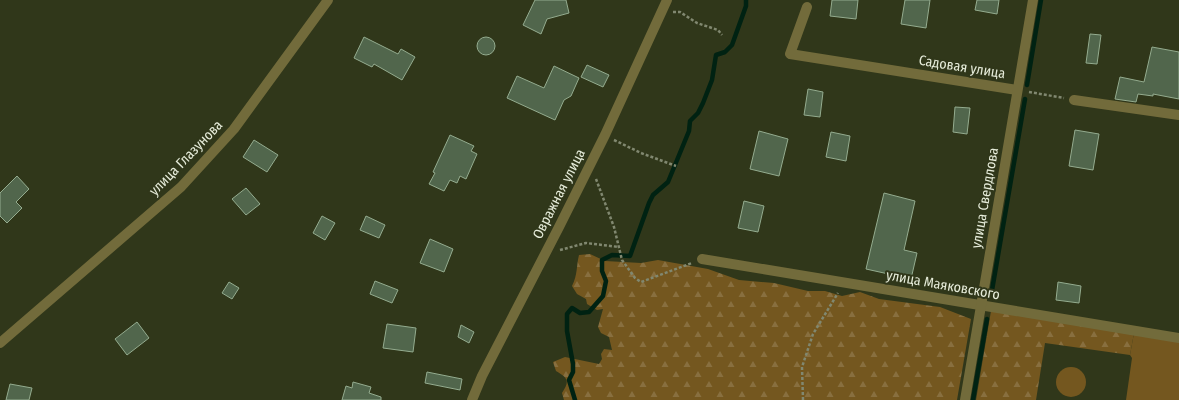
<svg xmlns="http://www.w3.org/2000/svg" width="1179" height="400" font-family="'Fira Sans Condensed',sans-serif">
<defs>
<pattern id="forest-firs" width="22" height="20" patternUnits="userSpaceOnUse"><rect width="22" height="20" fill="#74571f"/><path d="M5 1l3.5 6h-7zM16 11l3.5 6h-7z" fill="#886f3f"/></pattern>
</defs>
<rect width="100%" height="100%" fill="#30371a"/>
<!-- green -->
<g fill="#74571f">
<polygon points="1134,333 1179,341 1179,400 1126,400 1132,358 1130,355"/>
<circle cx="1071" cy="382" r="15"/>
</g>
<!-- forest -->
<g fill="url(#forest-firs)">
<path d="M590 254 605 261 641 263 658 260 708 269 739 280 774 283 808 291H825L842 296 860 292 879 299 940 307 971 319 957 400H564L562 393C570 381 568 378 556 371L553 362 565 357 599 364 602 359 601 354 604 349 612 350 609 337 601 333 598 327 603 309 597 310 587 304 586 299 577 294 572 286C578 274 576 267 579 255Z"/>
<polygon points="991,311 1134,333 1130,355 1045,343 1036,400 976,400"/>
</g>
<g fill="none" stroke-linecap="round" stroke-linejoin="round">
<!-- stream -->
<g stroke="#002212" stroke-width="4.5">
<polyline points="1027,85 1041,0"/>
<polyline points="991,296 1025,99"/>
<polyline points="575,400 569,380 573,372 573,364 567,331 567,314 572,308 580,313 589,312 603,296 606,281 602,271 602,260 612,255 630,256 649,203 653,195 668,182 689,131 690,121 698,113 703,103 712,80 716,55 725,52 732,45 746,6 746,0"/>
<polyline points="973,400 987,319"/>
</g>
</g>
<!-- building -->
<g fill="#51664c" stroke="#94ac8f">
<polygon points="535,0 566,0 569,13 547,19 541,34 523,25"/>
<polygon points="832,0 858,0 856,19 830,16"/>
<polygon points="905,0 930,0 926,28 901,24"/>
<polygon points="977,0 999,0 997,14 975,10"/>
<polygon points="1090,34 1101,35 1097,64 1086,63"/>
<circle cx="486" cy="46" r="9"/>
<polygon points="364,37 398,54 401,49 415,57 402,80 374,64 372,67 354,58"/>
<polygon points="1152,47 1179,52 1179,99 1153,94 1153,96 1138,94 1136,102 1115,99 1120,77 1144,82"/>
<polygon points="587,65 609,75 603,87 581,77"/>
<polygon points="554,66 579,78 571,96 564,100 555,120 507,98 517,76 544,88"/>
<polygon points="808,89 823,92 820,117 804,115"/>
<polygon points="955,107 970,108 967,134 953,132"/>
<polygon points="1075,130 1099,134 1093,170 1069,166"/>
<polygon points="759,131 788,139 779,176 750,169"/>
<polygon points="831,132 850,136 846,161 826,157"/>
<polygon points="450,135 474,146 471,151 477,154 466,179 460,176 457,183 450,180 444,191 429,184 435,173 433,172"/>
<polygon points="254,140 278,155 267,172 243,157"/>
<polygon points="17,176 29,189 16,202 22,208 7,223 0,216 0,193"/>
<polygon points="246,188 260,204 246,215 232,199"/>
<polygon points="884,193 915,201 904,250 917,253 911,279 866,269"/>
<polygon points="744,201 764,206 758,232 738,228"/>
<polygon points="322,216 335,223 325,240 313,233"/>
<polygon points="366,216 385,225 379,238 360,230"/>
<polygon points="430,239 453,249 444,272 420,263"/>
<polygon points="375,281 398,290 392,303 370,294"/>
<polygon points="229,282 239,288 232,299 222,293"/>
<polygon points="1058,282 1081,286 1079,303 1056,300"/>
<polygon points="137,322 149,338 127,355 115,339"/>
<polygon points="387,324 416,328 413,352 383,348"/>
<polygon points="461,325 474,332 469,343 458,337"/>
<polygon points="427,372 462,379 460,390 425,383"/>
<polygon points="353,382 371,387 369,393 381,397 381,400 342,400 346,386 352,388"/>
<polygon points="10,384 32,388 29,400 6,400"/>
</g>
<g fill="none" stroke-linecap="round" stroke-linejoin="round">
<!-- path -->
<g stroke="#818870" stroke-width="2.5" stroke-dasharray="3 2" stroke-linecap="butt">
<polyline points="673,12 680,12 697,23 718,30 722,35"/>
<polyline points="1029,92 1064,98"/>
<polyline points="614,140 641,153 676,166"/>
<polyline points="596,179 614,227 622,260 635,278 641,282 692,263"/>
<polyline points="560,250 586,243 619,247"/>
<polyline points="803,400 802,367 813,334 838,293"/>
</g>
<!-- minor -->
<g stroke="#726b3b" stroke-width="10">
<polyline points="807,7 790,54 1017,90"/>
<polyline points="1074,100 1179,115"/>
<polyline points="702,259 1179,338"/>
<polyline points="0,343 181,187 234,129 328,0"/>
<polyline points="472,400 482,376 559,227 605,135 667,0"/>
<polyline points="965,400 1033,0"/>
</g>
</g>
<g text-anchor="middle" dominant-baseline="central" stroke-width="4" stroke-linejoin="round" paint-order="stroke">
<!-- street labels -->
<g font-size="14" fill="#e6ecda" stroke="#30371a">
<text transform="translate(962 67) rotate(9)">Садовая улица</text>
<text transform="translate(186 158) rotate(-46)">улица Глазунова</text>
<text transform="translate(559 194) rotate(-63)">Овражная улица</text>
<text transform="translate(985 198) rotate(-80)">улица Свердлова</text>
<text transform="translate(943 285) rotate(10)">улица Маяковского</text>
</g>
</g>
</svg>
